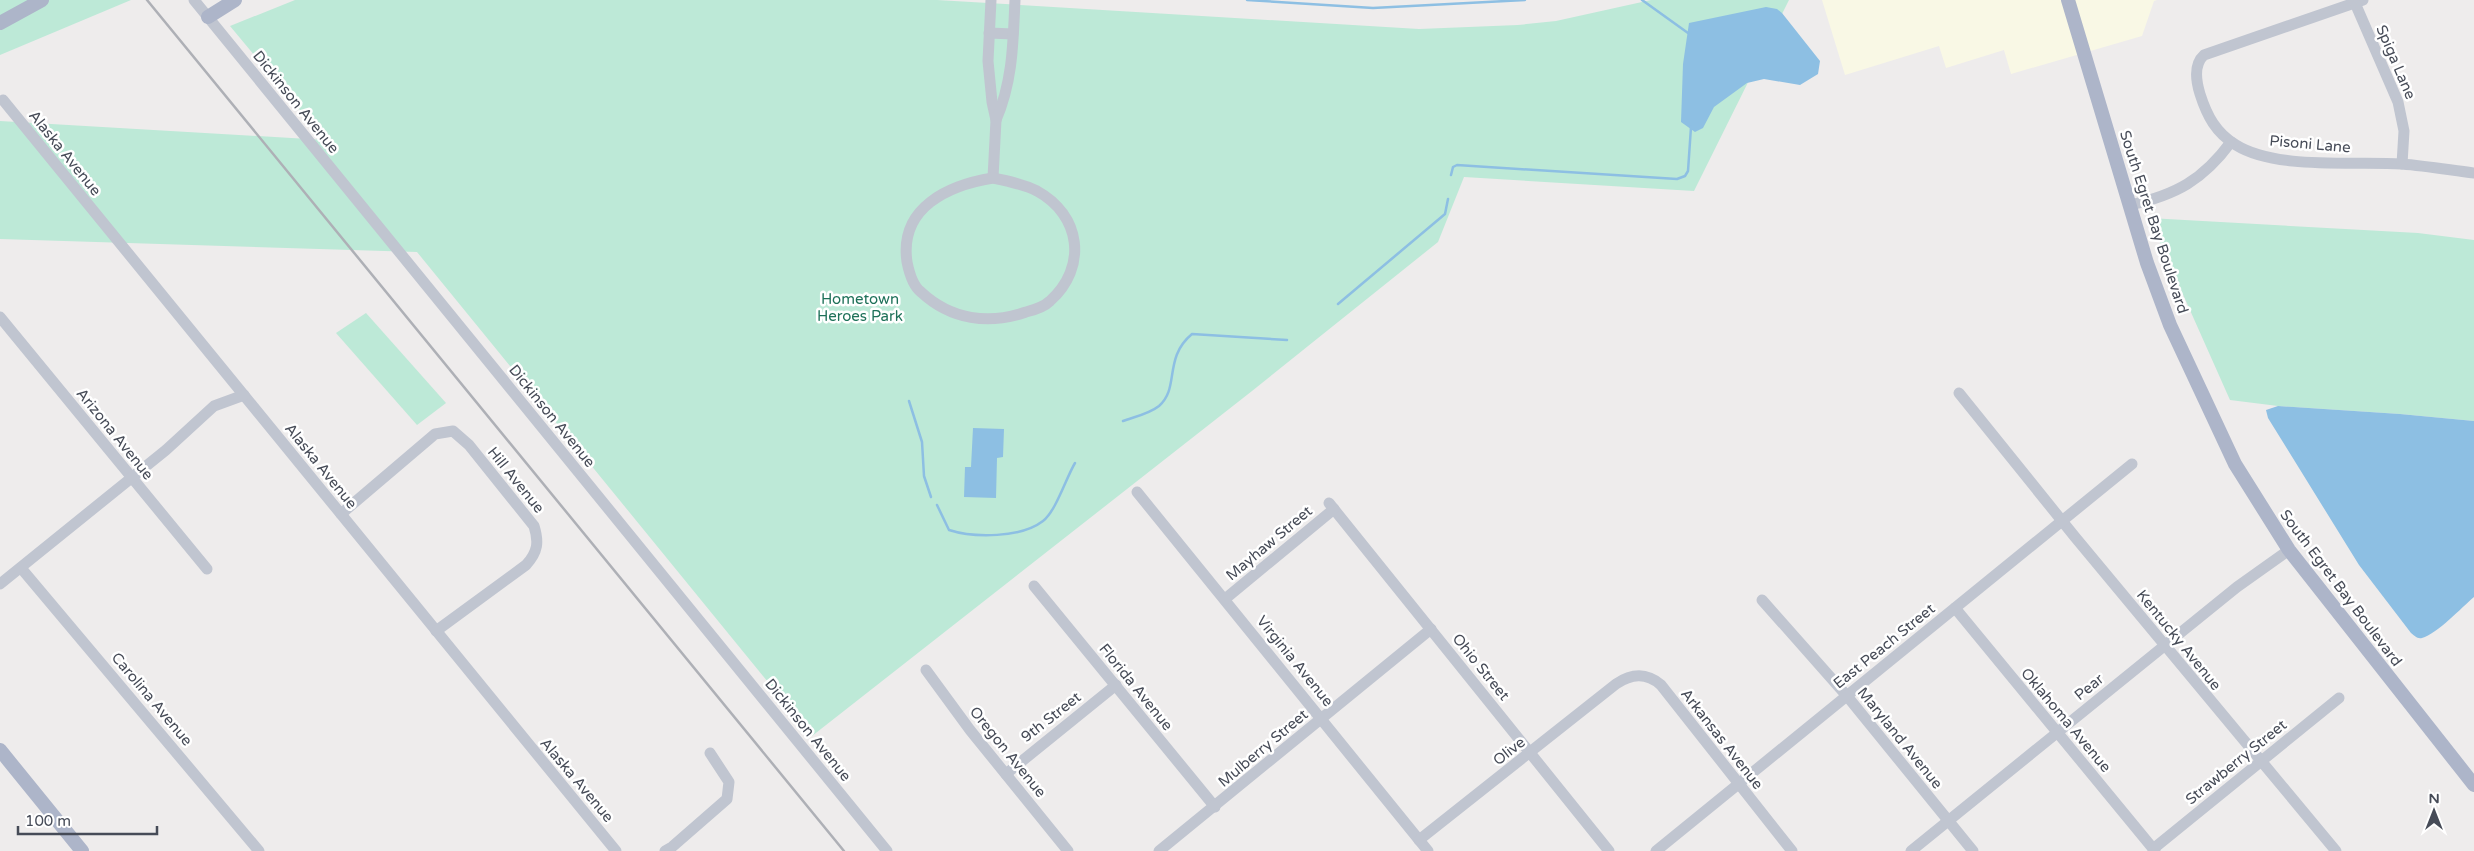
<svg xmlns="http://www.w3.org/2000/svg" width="2474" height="851" font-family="'Varela Round',sans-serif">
<rect width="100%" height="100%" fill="#eeecec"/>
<!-- commercial -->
<polygon fill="#f9f8e5" points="1822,0 2157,0 2154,1 2142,36 2011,74 2004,50 1946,68 1939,46 1845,75"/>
<!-- green -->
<g fill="#bde9d7">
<polygon points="0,0 131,0 0,55"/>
<polygon points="295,0 937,0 1419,29 1518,25 1556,21 1651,0 1789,0 1694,191 1464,177 1438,242 1252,391 812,736 417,252 0,239 0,121 325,140 230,26"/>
<polygon points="2149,218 2418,233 2474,240 2474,421 2400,414 2278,406 2230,400"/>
<polygon points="366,313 446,403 417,425 336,333"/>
</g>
<!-- water -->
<g fill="#8dbfe3">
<polygon points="1766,7 1777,9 1782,13 1820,61 1818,74 1800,85 1764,79 1747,83 1714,107 1703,128 1695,132 1681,122 1683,64 1689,23"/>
<path d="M2278 406 2400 414 2474 421V597C2462 607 2437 634 2422 638 2417 639 2415 636 2411 633L2359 565 2268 418 2266 410Z"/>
<polygon points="973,428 1004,429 1003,457 997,458 996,498 964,497 965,467 971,467"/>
</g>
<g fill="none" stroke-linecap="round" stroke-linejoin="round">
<!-- stream -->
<g stroke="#8dbfe3" stroke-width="2.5">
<polyline points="1247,0 1373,8 1525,0"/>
<polyline points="1642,0 1688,33"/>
<polyline points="1451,175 1453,167 1457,165 1677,179 1685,176 1688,171 1691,127"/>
<polyline points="1338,304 1445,214 1448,199"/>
<polyline points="909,401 922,442 924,476 931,497"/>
<path d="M1123 421C1134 417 1149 414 1159 406 1180 388 1163 358 1192 334L1287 340"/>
<path d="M937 505 949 530C974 538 1021 538 1043 521 1056 511 1066 478 1075 463"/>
</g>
<!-- minor -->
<g stroke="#c0c5d0" stroke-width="11">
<polyline points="194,0 887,851"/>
<polyline points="991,0 988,61 992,102 996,120 993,178"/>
<path d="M2363 0 2204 55C2193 65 2196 81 2200 94 2207 116 2216 133 2236 145 2276 170 2355 161 2402 164 2426 166 2450 170 2474 173"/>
<polyline points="2355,3 2398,102 2404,131 2402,164"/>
<polyline points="989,33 1013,34"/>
<polyline points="3,100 616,851"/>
<path d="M996 120C1013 81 1013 42 1015 0"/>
<path d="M993 178C1008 181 1023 184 1037 191 1081 215 1088 267 1050 301 1044 307 1034 310 1026 312 989 325 951 320 921 292 913 286 909 272 907 262 899 207 949 185 993 178Z"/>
<path d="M2130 205C2176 195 2203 180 2231 142"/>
<polyline points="0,317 207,569"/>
<polyline points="1959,393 2075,537 2336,851"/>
<polyline points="1137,492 1428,851"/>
<polyline points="1329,503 1609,851"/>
<path d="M341 514 435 434 453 431 469 445 534 526C539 542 538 552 526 565L436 631"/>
<polyline points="21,568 259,851"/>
<polyline points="0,584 166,450 214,406 244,395"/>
<polyline points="1034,586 1215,807"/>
<polyline points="1225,599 1334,509"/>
<polyline points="1762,600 1847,696 1973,851"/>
<polyline points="1955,608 2155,851"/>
<polyline points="926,670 970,730 1068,851"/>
<polyline points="1006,774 1116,685"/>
<path d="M1419 840 1616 684C1631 674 1646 672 1661 685L1792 851"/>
<polyline points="2153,849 2339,698"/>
<polyline points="665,851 672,847 727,799 729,782 710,753"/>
<polyline points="1159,851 1431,629"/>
<polyline points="1656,851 2132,464"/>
<polyline points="1911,851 2237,587 2289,550"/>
</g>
<!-- major -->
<g stroke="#adb5c9" stroke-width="14">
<polyline points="2068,0 2147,263 2170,325 2235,464 2289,550 2474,785"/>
<polyline points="208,17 235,0"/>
<polyline points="0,23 42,0"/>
<polyline points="0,750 82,851"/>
</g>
<!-- rail -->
<polyline stroke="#aeb0b6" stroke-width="2.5" points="147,0 844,851"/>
</g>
<g text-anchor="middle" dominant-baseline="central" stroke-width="5" stroke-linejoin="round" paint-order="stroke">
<!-- street labels -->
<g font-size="15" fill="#464b57" stroke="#fff">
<text transform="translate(2396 62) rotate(67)">Spiga Lane</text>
<text transform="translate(296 102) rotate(51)">Dickinson Avenue</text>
<text transform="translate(2310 144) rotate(5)">Pisoni Lane</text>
<text transform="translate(65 153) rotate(51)">Alaska Avenue</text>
<text transform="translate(2154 222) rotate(72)">South Egret Bay Boulevard</text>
<text transform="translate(552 416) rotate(51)">Dickinson Avenue</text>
<text transform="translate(115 434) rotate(51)">Arizona Avenue</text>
<text transform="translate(321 466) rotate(51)">Alaska Avenue</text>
<text transform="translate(516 480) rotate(51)">Hill Avenue</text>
<text transform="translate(1269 543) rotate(-40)">Mayhaw Street</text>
<text transform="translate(2341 588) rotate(53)">South Egret Bay Boulevard</text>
<text transform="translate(2179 640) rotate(51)">Kentucky Avenue</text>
<text transform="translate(1884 646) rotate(-39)">East Peach Street</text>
<text transform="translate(1295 661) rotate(51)">Virginia Avenue</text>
<text transform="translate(1481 667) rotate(51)">Ohio Street</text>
<text transform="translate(1136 687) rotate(51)">Florida Avenue</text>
<text transform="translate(2089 687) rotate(-39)">Pear</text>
<text transform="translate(152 699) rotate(50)">Carolina Avenue</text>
<text transform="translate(1051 717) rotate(-38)">9th Street</text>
<text transform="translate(2066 720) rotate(50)">Oklahoma Avenue</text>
<text transform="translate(808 730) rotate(51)">Dickinson Avenue</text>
<text transform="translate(1900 738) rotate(51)">Maryland Avenue</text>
<text transform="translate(1722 739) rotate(52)">Arkansas Avenue</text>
<text transform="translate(1263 748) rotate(-40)">Mulberry Street</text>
<text transform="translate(1509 751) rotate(-38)">Olive</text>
<text transform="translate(1008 752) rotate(51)">Oregon Avenue</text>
<text transform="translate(2236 762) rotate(-39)">Strawberry Street</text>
<text transform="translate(577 780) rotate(50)">Alaska Avenue</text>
</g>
<!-- park labels -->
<g font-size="15" fill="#1e7159" stroke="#fff">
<text x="860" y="299">Hometown<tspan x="860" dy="17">Heroes Park</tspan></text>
</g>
</g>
<!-- north arrow -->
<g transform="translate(2434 811)" stroke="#ffffff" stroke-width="4" paint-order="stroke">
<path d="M0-4L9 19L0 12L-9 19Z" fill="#464b57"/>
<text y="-8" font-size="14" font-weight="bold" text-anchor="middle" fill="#464b57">N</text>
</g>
<!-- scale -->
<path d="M18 826v8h139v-8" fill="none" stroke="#464b57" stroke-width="2.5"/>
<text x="25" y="826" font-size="15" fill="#464b57" stroke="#ffffff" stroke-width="4" paint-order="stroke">100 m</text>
</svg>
